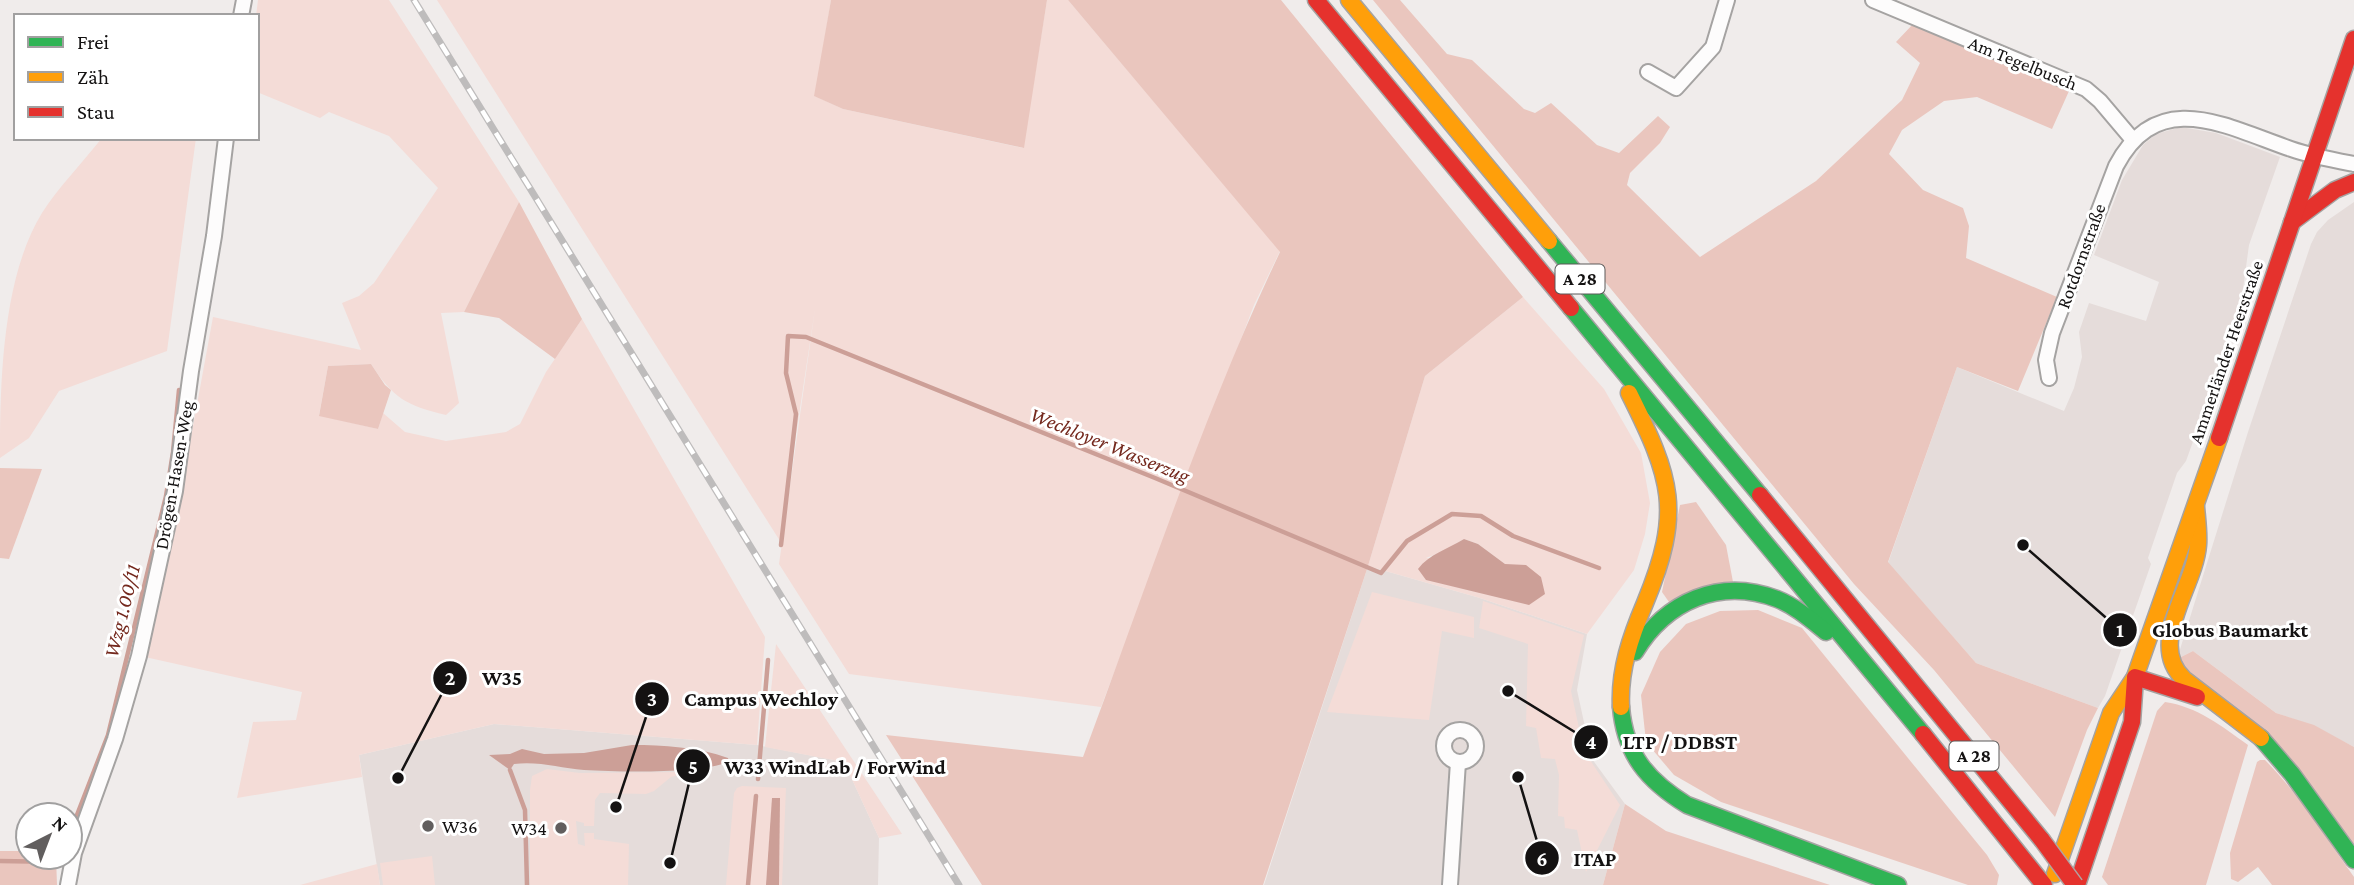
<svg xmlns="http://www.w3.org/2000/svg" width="2354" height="885" font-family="'Crimson Pro',serif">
<rect width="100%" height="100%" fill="#f0eceb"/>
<!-- built -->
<g fill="#e5dcda">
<polygon points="2181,127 2216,133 2280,157 2249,245 2240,311 2186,461 2177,473 2148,558 2151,564 2105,696 2098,708 1976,663 1888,563 1957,367 2064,411 2074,388 2082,357 2079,332 2089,303 2146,321 2159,282 2094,255 2122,180 2143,145 2156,134"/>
<polygon points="2354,202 2354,747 2314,726 2276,713 2193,651 2177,659 2248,432 2311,244 2317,232 2328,220"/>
<polygon points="1368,566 1480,598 1587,634 1577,690 1592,759 1625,804 1603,885 1264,885"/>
<polygon points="494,724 757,745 844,762 879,838 878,885 380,885 359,755"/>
</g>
<!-- green -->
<g fill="#f4dcd7" fill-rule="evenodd">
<path d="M258 0H389L519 202 464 312 441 313 459 403 446 415C407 406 393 398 371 364L328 366 319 415 378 429 383 413 405 432 446 441 506 432 520 424 546 372 582 319 765 637 757 745 494 724 359 755 362 777 237 798 253 722 296 720 302 692 145 657 181 492 213 317 361 350 342 303 359 296 374 283 438 188 389 136 329 112 320 118 257 92 256 16Z"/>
<polygon points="437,0 831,0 815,96 843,109 1023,148 1047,0 1068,0 1280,251 1254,305 1101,707 849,674 779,564 815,309 780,541"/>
<path d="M102 138H196L167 351 59 391 29 438 0 458C0 383 2 278 42 213 58 188 83 162 102 138Z"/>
<path d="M1523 297 1604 389 1641 453 1650 503 1645 534 1634 570 1587 634 1480 598 1368 566 1425 376ZM1464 539 1478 544 1505 564 1426 558 1444 551Z"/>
<polygon points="1372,592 1474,617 1474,638 1442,631 1429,720 1327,712"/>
<polygon points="1483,601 1584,635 1571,691 1584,751 1620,805 1586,872 1577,830 1565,828 1564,817 1558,816 1559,775 1555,759 1541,758 1536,728 1526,726 1528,644 1479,628"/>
<polygon points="776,644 902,834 879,838 844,762 765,747"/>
<polygon points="547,769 580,773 689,772 671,777 654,791 646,794 600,793 595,800 594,826 584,826 584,823 576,821 578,844 585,846 584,833 594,833 594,839 629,844 628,885 530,885 530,790 532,776"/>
<polygon points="742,786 786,788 782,885 726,885 734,793 737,788"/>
<polygon points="432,856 435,885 383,885 380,863"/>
<polygon points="377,864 380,885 300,885"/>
</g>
<!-- forest -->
<g fill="#eac6be">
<polygon points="831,0 1047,0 1024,148 843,109 814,96"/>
<path d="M1068 0H1281L1523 297 1425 376 1368 566 1263 885H982L886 735 1083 757C1146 588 1203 415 1280 252Z"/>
<polygon points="1373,0 1400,0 1447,54 1472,60 1524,109 1535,113 1551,103 1597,145 1619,153 1658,116 1670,127 1660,143 1630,173 1627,185 1700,257 1816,181 1902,100 1920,63 1896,42 1914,23 2069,91 2052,129 1977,97 1944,101 1902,130 1889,154 1923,190 1963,208 1969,226 1966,258 2057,297 2018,391 1957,367 1888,562 1976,663 2098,708 2087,730 2055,817 1934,670 1854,584"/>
<polygon points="519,202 582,319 555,359 499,318 464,312"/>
<polygon points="371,364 385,385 391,390 378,429 319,416 328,366"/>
<polygon points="0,468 42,469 9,559 0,558"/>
<polygon points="1696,502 1726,545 1733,582 1669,602 1662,592 1680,505"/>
<polygon points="1758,610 1802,628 1987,855 1999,875 1997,885 1968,885 1721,802 1674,775 1646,742 1641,695 1660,652 1686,624 1720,611"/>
<polygon points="2193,651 2276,713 2314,725 2354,747 2354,844 2177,659"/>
<path d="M2165 702C2196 706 2223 727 2248 745L2206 885H2108L2102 877 2157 711Z"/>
<path d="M2260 760H2265C2299 794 2326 838 2354 877V885H2272L2258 867 2238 882 2231 879 2230 853 2257 762Z"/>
<polygon points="1625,804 1666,831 1830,885 1603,885"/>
<polygon points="0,851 28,851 28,857 56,857 57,885 0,885"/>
</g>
<!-- water -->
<g fill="#cc9f97">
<path d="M1464 539 1478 544 1505 564 1526 565 1541 577 1545 594 1529 605 1426 580 1418 569C1429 554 1448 549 1464 539Z"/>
<path d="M632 745C663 745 698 747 728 758L729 762C696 774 621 772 584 770 560 768 539 761 514 764L510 770 489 755 510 754 522 749 544 754 584 753Z"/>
<polygon points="772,798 780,798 779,885 766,885"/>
</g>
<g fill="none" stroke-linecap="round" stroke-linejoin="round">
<!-- stream -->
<g stroke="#cc9f97" stroke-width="4.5">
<polyline points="781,545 796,414 786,373 788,336 806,337 1155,478 1381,573 1407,541 1452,514 1481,516 1513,536 1599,568"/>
<polyline points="510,770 525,810 527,885"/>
<polyline points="758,779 768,660"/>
<polyline points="70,833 108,735 166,496 173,452 179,390"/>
<polyline points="0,861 59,862 61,857"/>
<polyline points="748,885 756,796"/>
</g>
<!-- street casing -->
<g stroke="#a5a3a2" stroke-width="18">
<g id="street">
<polyline points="1873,0 2086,89 2100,101 2133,140"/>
<polyline points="241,16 244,0"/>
<polyline points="1648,72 1676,88 1713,47 1727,0"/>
<path d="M2049 378 2046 360 2052 333 2116 166C2158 86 2227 127 2291 149 2311 156 2333 160 2354 164"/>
<circle cx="1460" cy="746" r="16"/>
<polyline points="68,885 74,853 115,739 139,656 175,491 191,371 214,236 226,138"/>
<polyline points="1450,885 1458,762"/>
</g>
</g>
<!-- fast casing -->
<g stroke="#a5a3a2" stroke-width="19">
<g id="fast">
<polyline points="1549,241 1760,495"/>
<polyline points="1571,308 1923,734"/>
<path d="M1635 652C1666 601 1720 577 1777 599 1795 606 1811 620 1826 632"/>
<path d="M1621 707C1625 755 1648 781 1687 805L1898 885"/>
<polyline points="2261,738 2292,774 2354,860"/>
</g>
</g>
<!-- slow casing -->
<g stroke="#a5a3a2" stroke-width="19">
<g id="slow">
<polyline points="1349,0 1549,241"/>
<path d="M2196 507C2197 519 2199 533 2198 545 2195 587 2146 644 2184 679L2261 738"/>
<path d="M1621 707C1619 670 1631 636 1645 603 1683 511 1672 479 1629 393"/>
<polyline points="2055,874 2111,713 2135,677 2219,438"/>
</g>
</g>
<!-- jam casing -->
<g stroke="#a5a3a2" stroke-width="19">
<g id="jam">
<polyline points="1316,0 1571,308"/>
<polyline points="2292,222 2335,190 2354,182"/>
<polyline points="2219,438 2354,39"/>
<polyline points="1760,495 2042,840"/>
<polyline points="2135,677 2197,697"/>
<polyline points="1923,734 2044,885"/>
<polyline points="2077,885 2132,722 2135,678"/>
</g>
</g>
<!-- street -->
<use href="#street" stroke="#fdfcfc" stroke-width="14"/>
<!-- fast -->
<use href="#fast" stroke="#30b455" stroke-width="16"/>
<!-- slow -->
<use href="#slow" stroke="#ff9f0a" stroke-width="16"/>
<!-- jam -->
<use href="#jam" stroke="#e5322d" stroke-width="16"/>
<!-- rail casing -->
<g stroke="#bebcbc" stroke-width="7">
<polyline id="rail" points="414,0 959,885"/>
</g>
<!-- rail -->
<use href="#rail" stroke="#fff" stroke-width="4.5" stroke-dasharray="13" stroke-linecap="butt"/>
<!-- jam-bridge casing -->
<g stroke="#b1a4a2" stroke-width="19" stroke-linecap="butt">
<polyline id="jam-bridge" points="2042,840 2075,885"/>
</g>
<!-- jam-bridge -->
<use href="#jam-bridge" stroke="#e5322d" stroke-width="16"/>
</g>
<!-- markers -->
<g fill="#615e5e" stroke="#fff" stroke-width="2.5">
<circle cx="428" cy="826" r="7"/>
<circle cx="561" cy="828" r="7"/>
</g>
<g text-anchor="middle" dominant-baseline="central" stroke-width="6" stroke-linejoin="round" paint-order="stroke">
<!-- shield labels -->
<g fill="#fff" stroke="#5a5959" stroke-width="2">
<rect x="1555.5" y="264.5" width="49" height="29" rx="5"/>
<rect x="1949.5" y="741.5" width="49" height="29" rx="5"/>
</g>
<g font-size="18" font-weight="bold" fill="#141212">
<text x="1580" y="279">A 28</text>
<text x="1974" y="756">A 28</text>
</g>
<!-- street labels -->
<g font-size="19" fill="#141212" stroke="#fff">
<text transform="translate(2023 63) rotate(22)">Am Tegelbusch</text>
<text transform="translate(2081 256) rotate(-70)">Rotdornstraße</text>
<text transform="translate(2226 352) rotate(-71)">Ammerländer Heerstraße</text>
<text transform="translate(174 475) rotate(-80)">Drögen-Hasen-Weg</text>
</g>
<!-- poi labels -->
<g font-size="19" fill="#141212" stroke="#fff" text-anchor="start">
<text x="442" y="826">W36</text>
<text x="547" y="828" text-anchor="end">W34</text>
</g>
<!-- water labels -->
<g font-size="21" font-style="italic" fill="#74281d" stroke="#fff">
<text transform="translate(1110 445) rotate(22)">Wechloyer Wasserzug</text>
<text transform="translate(122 611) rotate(-76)">Wzg 1.00/11</text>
</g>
</g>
<!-- callouts -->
<path fill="none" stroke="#141212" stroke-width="2.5" d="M2023 545L2120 630M398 778L450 678M616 807L652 699M1508 691L1591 742M670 863L693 766M1518 777L1542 858"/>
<g fill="#141212" stroke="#fff" stroke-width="2.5">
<circle cx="2023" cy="545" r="7"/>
<circle cx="398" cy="778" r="7"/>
<circle cx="616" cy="807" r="7"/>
<circle cx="1508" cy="691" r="7"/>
<circle cx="670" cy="863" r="7"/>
<circle cx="1518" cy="777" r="7"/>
<circle cx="2120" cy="630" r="18"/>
<circle cx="450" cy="678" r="18"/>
<circle cx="652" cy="699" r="18"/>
<circle cx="1591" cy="742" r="18"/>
<circle cx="693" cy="766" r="18"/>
<circle cx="1542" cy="858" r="18"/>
</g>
<g font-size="21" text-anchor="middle" font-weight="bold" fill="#fff">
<text x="2120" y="637">1</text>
<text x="450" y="685">2</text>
<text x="652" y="706">3</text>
<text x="1591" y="749">4</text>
<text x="693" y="774">5</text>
<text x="1542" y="866">6</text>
</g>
<g font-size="21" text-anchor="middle" font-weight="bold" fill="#141212" stroke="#fff" stroke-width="6" stroke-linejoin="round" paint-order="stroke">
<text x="2230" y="637">Globus Baumarkt</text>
<text x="502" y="685">W35</text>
<text x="761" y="706">Campus Wechloy</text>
<text x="1680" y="749">LTP / DDBST</text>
<text x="835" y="774">W33 WindLab / ForWind</text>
<text x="1595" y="866">ITAP</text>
</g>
<!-- legend -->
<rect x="14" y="14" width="245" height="126" fill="#ffffff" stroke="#a1a0a0" stroke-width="2"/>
<rect x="28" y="37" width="35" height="10" fill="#30b455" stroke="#a1a0a0" stroke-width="2"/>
<text x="77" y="49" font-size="21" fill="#141212">Frei</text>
<rect x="28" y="72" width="35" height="10" fill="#ff9f0a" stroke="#a1a0a0" stroke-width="2"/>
<text x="77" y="84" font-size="21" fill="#141212">Zäh</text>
<rect x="28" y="107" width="35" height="10" fill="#e5322d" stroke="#a1a0a0" stroke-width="2"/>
<text x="77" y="119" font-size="21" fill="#141212">Stau</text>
<!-- north arrow -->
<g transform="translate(49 836) rotate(42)"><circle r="33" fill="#ffffff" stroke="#a1a0a0" stroke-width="2"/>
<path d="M0-5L12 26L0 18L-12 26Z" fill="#615e5e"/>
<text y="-10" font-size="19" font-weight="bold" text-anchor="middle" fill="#141212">N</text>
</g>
</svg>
